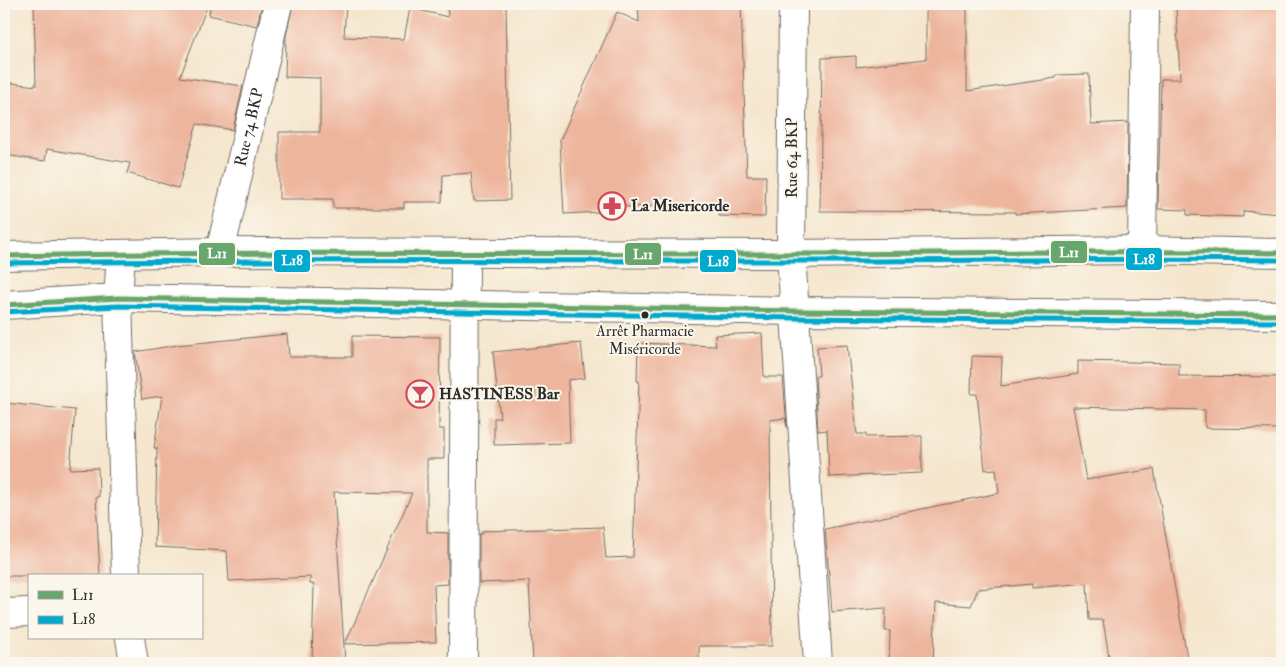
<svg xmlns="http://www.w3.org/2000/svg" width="1286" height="667" font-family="'IM FELL Double Pica',serif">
<rect width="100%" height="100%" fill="#fbf7ec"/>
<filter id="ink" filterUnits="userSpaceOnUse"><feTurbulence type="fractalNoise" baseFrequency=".02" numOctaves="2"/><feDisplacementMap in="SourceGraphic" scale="10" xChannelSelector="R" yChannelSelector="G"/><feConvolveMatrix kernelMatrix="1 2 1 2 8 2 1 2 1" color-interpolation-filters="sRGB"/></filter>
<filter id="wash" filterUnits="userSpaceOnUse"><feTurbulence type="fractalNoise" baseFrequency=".0096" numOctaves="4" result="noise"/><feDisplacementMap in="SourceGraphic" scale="20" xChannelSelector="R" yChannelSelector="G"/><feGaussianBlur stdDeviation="1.12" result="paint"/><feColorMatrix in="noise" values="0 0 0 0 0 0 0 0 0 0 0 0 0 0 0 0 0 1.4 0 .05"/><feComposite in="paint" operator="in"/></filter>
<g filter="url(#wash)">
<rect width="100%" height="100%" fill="#f5e6cd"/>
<g id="blocks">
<!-- building -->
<g fill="#eeb59d">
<polygon points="34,4 208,4 180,77 243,86 233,130 197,124 178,188 127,173 130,163 47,149 45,161 4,155 4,82 36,86"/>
<polygon points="210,4 262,4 257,26 209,15"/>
<polygon points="293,4 346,4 344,37 404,39 410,8 448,17 447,4 506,4 510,200 474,201 471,173 443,175 442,202 404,202 404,208 333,208 333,199 279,199 279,132 320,132 320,78 285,77 286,36"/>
<polygon points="638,4 741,4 747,176 766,176 765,217 719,216 720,205 620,207 620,211 564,214 560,140 617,12 639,22"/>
<polygon points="926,4 967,4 967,91 1056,78 1056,75 1089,74 1091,124 1128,122 1127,208 1015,214 1015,212 820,211 822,58 856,56 856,67 926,59"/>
<polygon points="1218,4 1282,4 1282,214 1243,211 1243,217 1187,215 1187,210 1158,209 1161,79 1180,79 1176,6"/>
<polygon points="762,333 764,377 783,377 787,427 785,418 770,420 772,646 699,646 699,663 533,663 529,581 479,583 479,534 482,534 482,531 603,527 606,558 633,557 639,381 637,381 638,343 716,346 715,335"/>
<polygon points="287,334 289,357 352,357 352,336 440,337 439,429 444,429 444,459 427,459 427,532 448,533 448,584 434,585 436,642 345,644 412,493 334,492 345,663 312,663 314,584 310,584 310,577 229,581 227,551 155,547 157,448 154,448 162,396 142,399 135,352 177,345"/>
<polygon points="581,343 585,378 568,380 570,443 494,445 494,418 500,418 493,352"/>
<polygon points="847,345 857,434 866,434 866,437 922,436 922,473 829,477 827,430 818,431 815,376 819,376 817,347"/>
<polygon points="972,356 1002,357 1001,386 1078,374 1078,361 1179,363 1179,376 1282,377 1282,429 1205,428 1205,410 1073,407 1086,480 1154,469 1188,663 1110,663 1103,620 1089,620 1087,583 1032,588 1032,584 978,589 971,606 936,603 933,663 889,663 890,631 885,631 886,608 832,612 825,529 999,493 996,469 985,470 977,394 971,394"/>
<polygon points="4,403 75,410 70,469 98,468 99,497 96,497 100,576 4,576"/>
</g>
</g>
</g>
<g filter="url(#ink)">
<use href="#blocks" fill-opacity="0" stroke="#726c64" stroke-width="1"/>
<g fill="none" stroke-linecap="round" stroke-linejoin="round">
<!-- minor casing -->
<g stroke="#726c64" stroke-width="30">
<g id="minor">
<polyline points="793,4 791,254 818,663"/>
<polyline points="1142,250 1145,4"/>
<path id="s1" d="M220 252 278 4"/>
<polyline points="121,254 118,298 126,576"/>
<polyline points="4,613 29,612"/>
<polyline points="130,638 134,663"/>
<polyline points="463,663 465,254"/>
</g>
</g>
<!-- major casing -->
<g stroke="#726c64" stroke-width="30">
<g id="major">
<polyline points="4,256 220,252 791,254 1142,250 1282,253"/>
<polyline points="4,305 118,298 795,311 1282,315"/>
</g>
</g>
<!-- minor -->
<use href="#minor" stroke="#fff" stroke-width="28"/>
<!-- major -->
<use href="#major" stroke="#fff" stroke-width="28"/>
<!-- bus-1 casing -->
<g stroke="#fbf7ec" stroke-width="9">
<g id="bus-1">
<path d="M4 256C265 251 526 254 788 254 952 254 1117 249 1282 253"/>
<polyline points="4,305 118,298 795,311 1282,315"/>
</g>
</g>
<!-- bus-2 casing -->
<g stroke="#fbf7ec" stroke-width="9">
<g id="bus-2">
<path d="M4 263C265 259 526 261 787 261 952 262 1117 257 1282 260"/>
<polyline points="4,312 118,306 795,318 1282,322"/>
</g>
</g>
<!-- bus-1 -->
<use href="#bus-1" stroke="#67a66d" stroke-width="5"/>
<!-- bus-2 -->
<use href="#bus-2" stroke="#00a9ce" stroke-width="5"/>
</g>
</g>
<!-- icons -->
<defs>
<g id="pharmacy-ring" transform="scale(1.4375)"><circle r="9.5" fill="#fbf7ec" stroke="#d1495b" stroke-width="1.5"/><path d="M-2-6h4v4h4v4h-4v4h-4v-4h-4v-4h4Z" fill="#d1495b"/></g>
<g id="bar-ring" transform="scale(1.4375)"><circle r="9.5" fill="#fbf7ec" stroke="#d1495b" stroke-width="1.5"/><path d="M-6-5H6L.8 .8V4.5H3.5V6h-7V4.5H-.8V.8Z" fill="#d1495b"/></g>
</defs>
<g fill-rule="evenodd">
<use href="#pharmacy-ring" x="612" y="206"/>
<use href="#bar-ring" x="420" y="394"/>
</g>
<!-- markers -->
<circle fill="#2b2b2b" stroke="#fbf7ec" stroke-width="2" cx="645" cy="315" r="4.5"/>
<g text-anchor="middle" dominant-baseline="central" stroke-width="4" stroke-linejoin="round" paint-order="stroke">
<!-- bus labels -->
<g font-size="15" fill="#2b2b2b" stroke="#fbf7ec">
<text x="645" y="331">Arrêt Pharmacie<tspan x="645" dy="18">Miséricorde</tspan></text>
</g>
<!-- street labels -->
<g font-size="16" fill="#2b2b2b" stroke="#fbf7ec">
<text stroke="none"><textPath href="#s1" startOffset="128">Rue 74 BKP</textPath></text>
<text transform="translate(792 158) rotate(-90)">Rue 64 BKP</text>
</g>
<!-- poi labels -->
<g font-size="16" font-weight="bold" fill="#2b2b2b" stroke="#fbf7ec" text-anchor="start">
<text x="631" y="206">La Misericorde</text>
<text x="439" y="394">HASTINESS Bar</text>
</g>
</g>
<g stroke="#fbf7ec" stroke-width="2">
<rect x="1050" y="240" width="38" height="24" rx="5" fill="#67a66d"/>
<rect x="198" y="242" width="38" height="24" rx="5" fill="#67a66d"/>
<rect x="624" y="242" width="38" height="24" rx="5" fill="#67a66d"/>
<rect x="1125" y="247" width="38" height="24" rx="5" fill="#00a9ce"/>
<rect x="273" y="249" width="38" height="24" rx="5" fill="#00a9ce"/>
<rect x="699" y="249" width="38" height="24" rx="5" fill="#00a9ce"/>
</g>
<g font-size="14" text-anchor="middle" font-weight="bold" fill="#fff">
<text x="1069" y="257">L11</text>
<text x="217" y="258">L11</text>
<text x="643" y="259">L11</text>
<text x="1144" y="264">L18</text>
<text x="292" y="265">L18</text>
<text x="718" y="266">L18</text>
</g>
<!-- margin -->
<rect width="1286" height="667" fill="none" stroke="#fbf7ec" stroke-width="20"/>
<!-- legend -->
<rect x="28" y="574" width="175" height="65" fill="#fbf7ec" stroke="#a8a59f"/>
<rect x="38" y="591" width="25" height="8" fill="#67a66d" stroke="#a8a59f"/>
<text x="72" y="600" font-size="15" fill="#2b2b2b">L11</text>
<rect x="38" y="616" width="25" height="8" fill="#00a9ce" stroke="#a8a59f"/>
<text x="72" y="624" font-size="15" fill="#2b2b2b">L18</text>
</svg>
